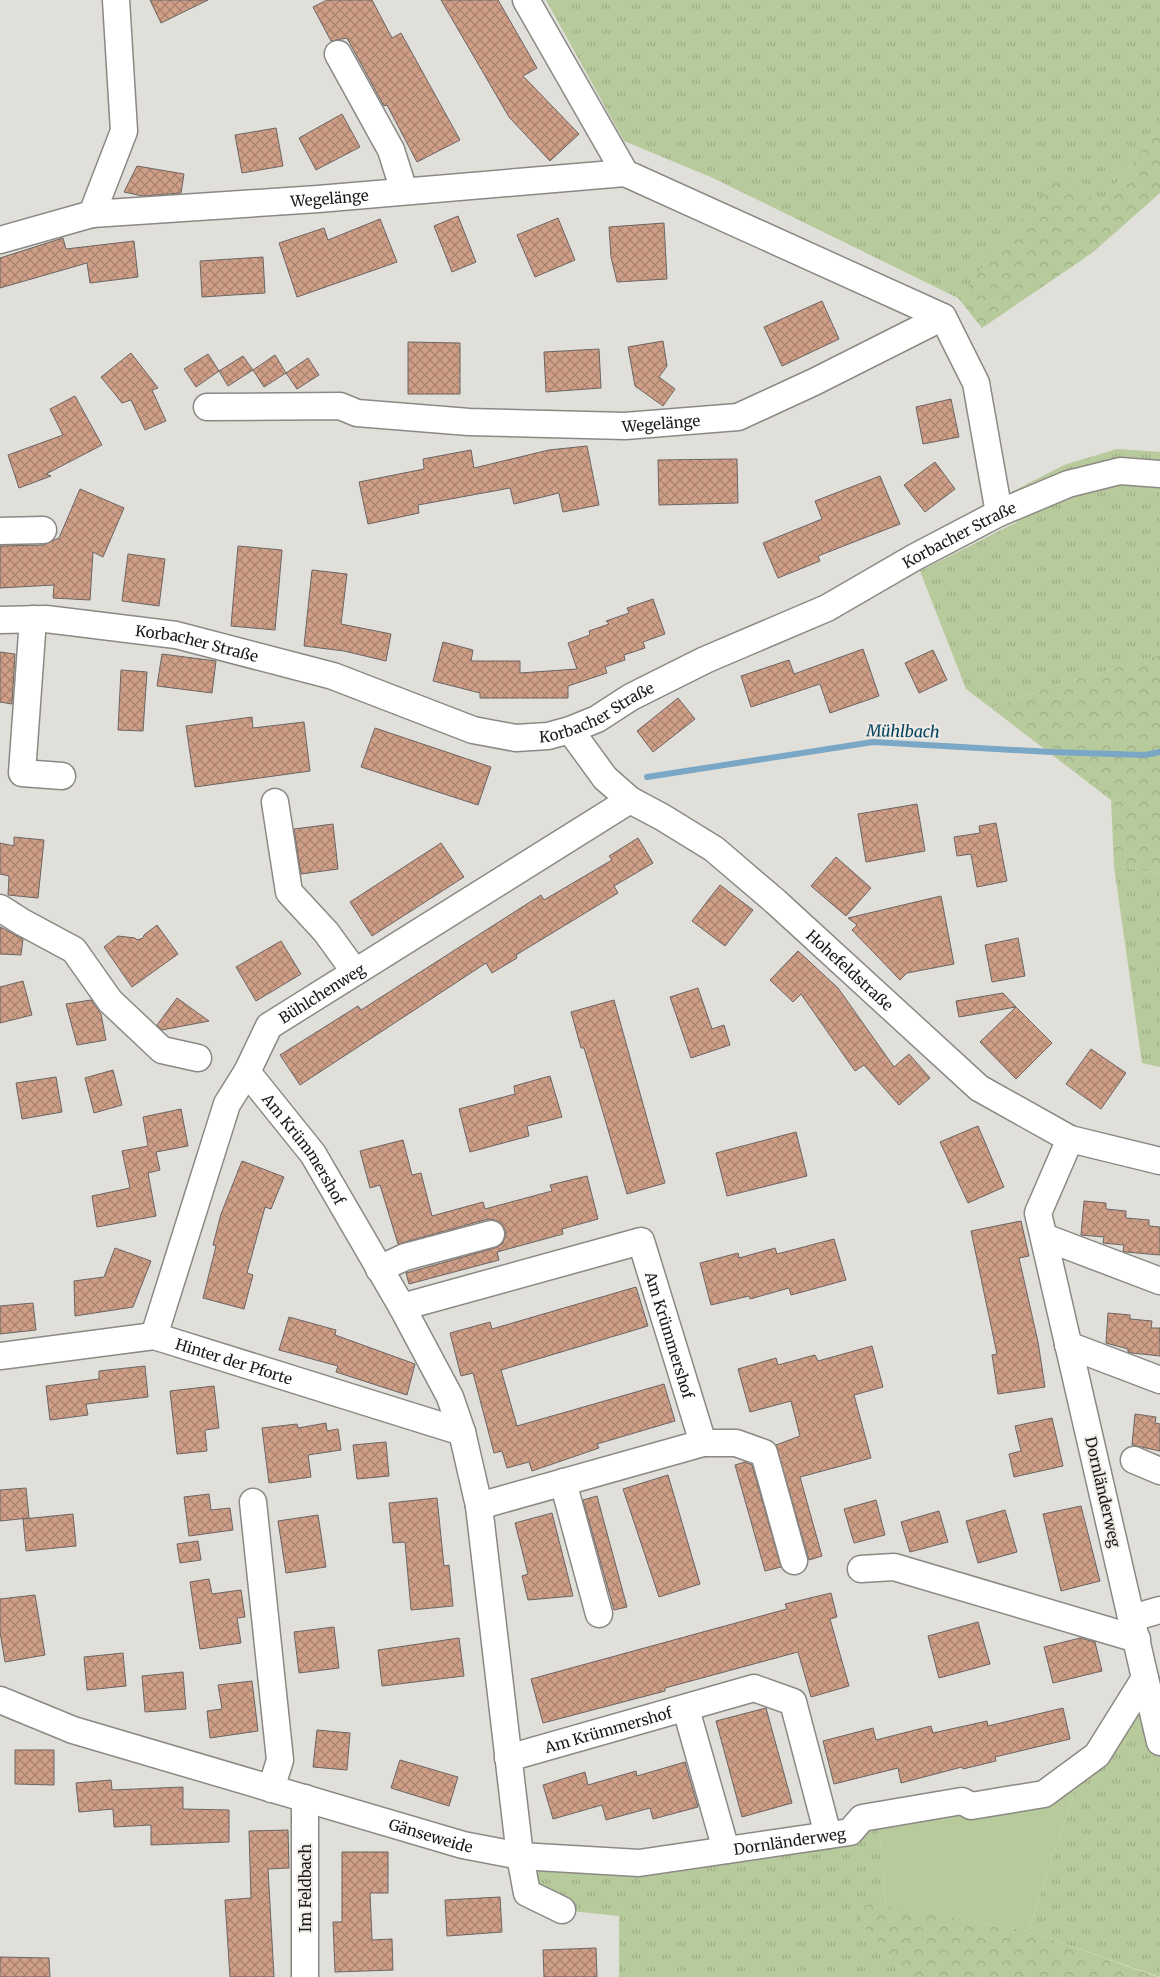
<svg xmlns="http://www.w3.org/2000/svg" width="1160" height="1977" font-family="Merriweather,serif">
<defs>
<pattern id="grass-tufts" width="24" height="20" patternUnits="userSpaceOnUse" patternTransform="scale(1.25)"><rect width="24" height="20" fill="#b7ca9b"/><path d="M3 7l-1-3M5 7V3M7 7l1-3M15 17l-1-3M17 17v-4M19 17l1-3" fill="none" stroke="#9dad85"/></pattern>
<pattern id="forest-crowns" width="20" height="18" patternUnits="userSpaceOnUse" patternTransform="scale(1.25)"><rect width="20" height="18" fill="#b7ca9b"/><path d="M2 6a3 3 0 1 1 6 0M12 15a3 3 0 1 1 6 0" fill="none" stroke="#9dad85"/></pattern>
<pattern id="building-cross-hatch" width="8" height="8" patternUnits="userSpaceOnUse" patternTransform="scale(1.25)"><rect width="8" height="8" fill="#d09f88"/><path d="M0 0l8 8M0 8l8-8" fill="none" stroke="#a8816e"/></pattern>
</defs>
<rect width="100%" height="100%" fill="#e1dfda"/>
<!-- grass -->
<g fill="url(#grass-tufts)">
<polygon points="546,0 1160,0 1160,127 1100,204 1059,173 958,298 713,178 624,141"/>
<polygon points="1117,449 1160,452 1160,655 1044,689 991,708 966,689 920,571 1017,522 1008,494 1064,465"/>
<polygon points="1114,866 1160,873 1160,1067 1142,1063"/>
<polygon points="1145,1678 1160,1742 1160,1977 1028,1931 1084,1764"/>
<polygon points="878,1815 886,1906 850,1906 874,1939 908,1977 619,1977 619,1916 562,1910 527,1893 520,1856 639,1863"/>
</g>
<!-- forest -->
<g fill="url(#forest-crowns)">
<polygon points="1160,127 1160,193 1092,253 982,328 958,298 1059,172 1100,204"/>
<polygon points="1160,655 1160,873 1114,866 1111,800 991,708 1044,689"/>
<polygon points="878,1904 1028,1931 1158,1977 908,1977 874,1939 849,1906"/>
</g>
<!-- park -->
<polygon fill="#b7ca9b" points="1084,1764 1028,1931 886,1906 878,1815 1044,1794"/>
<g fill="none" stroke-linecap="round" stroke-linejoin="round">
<!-- stream -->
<polyline stroke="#79a7c5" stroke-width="6" points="647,777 873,742 1051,752 1145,755 1160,752"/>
</g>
<!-- building -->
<g fill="url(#building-cross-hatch)" stroke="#6b6563">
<polygon points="150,0 208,0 161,23"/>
<polygon points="327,0 372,0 392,38 401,33 460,140 417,162 387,105 384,106 347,38 331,41 313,7"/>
<polygon points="441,0 498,0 537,68 523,76 579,134 550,161 509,117"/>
<polygon points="342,114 360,147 316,170 299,138"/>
<polygon points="276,128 283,166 242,173 235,135"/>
<polygon points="137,166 184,174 181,193 143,196 124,192"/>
<polygon points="458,216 476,262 452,272 434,226"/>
<polygon points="558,218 575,260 535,277 517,235"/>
<polygon points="380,219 397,262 297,297 279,243 324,228 328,240"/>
<polygon points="664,223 667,279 617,282 611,257 609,227"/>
<polygon points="63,238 66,249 134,241 138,277 90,283 87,263 0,288 0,258"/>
<polygon points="263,257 265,293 202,297 200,261"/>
<polygon points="822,301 839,339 782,366 764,327"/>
<polygon points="663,341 667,366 659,377 675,389 663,406 635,386 628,347"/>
<polygon points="408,342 460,343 460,394 408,394"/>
<polygon points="599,349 601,388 546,392 544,352"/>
<polygon points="131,353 158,388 152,390 166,421 145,430 131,400 122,403 101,377"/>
<polygon points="208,354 219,371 196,387 184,369"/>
<polygon points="275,355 286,373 264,387 253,370"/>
<polygon points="243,356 253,370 228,386 219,371"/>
<polygon points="308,358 319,375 297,389 286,373"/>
<polygon points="75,396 102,445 46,474 51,476 19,488 8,455 63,435 50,409"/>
<polygon points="951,399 959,437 923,444 916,407"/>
<polygon points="587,446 599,505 563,512 559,493 514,504 510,488 418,505 419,513 368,524 359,482 424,469 423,459 471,450 474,468 549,450"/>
<polygon points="737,459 738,503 659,505 658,460"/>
<polygon points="935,462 955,489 925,512 904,485"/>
<polygon points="880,476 900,524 818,556 820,561 778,578 763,543 822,519 815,501"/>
<polygon points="80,489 124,508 103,557 93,552 90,600 53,598 54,585 0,588 0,546 43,545 59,538"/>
<polygon points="238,546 282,550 275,630 231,626"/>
<polygon points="128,554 165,559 159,606 122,601"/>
<polygon points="312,570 347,574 341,624 391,634 386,661 344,651 304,646"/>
<polygon points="653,599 665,634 643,642 645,648 624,655 625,660 605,667 607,673 568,686 568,698 480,698 480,693 433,681 443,642 473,650 471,661 520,661 520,673 577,669 568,643 590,635 589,631 609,624 606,621 629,613 627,608"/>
<polygon points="863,649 879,696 830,713 820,684 751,707 741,676 789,660 794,674"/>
<polygon points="933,650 947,680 919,693 905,663"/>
<polygon points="0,652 15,654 12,704 0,702"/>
<polygon points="162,654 216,661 212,693 157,686"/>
<polygon points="121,670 147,672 143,731 118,730"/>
<polygon points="678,698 695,719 653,752 637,731"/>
<polygon points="252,717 253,728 304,722 310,771 195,787 186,726"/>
<polygon points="375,728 491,767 478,805 361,767"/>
<polygon points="917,804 925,851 866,862 858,814"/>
<polygon points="996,823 1007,881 977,887 971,854 957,856 954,837 980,833 979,826"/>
<polygon points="333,824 338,869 301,874 294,829"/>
<polygon points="14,837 44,840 38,898 8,895 9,876 0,874 0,843 14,846"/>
<polygon points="638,838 653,863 614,886 618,893 516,955 517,958 492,973 486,963 300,1085 280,1055 358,1006 361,1010 541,895 544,900 612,860 609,856"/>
<polygon points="441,843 464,877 372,936 350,902"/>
<polygon points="836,857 871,888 846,916 811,886"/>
<polygon points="720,885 753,910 725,946 692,921"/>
<polygon points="941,896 954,964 907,973 900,980 852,930 857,925 848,918"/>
<polygon points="157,925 178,954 132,987 104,947 118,936 135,938 137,940 143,938 144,935"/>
<polygon points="0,927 23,939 21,955 0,954"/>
<polygon points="1018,938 1025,976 992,982 985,945"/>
<polygon points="281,941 301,974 256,1001 236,967"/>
<polygon points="798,951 838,988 894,1067 909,1054 930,1078 899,1105 864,1065 855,1071 801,994 793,1002 770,980"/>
<polygon points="23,981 32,1015 0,1023 0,987"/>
<polygon points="698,988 712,1029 724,1025 730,1045 691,1058 670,997"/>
<polygon points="1003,993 1016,1007 959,1017 956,1001"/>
<polygon points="177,998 209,1021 162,1030 157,1025"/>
<polygon points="91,1000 101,1014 106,1040 77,1045 66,1004"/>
<polygon points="614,1000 665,1183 627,1194 584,1048 581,1048 571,1012"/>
<polygon points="1016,1007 1052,1043 1016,1079 980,1042"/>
<polygon points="1091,1049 1126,1073 1101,1109 1066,1084"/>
<polygon points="113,1070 122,1105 94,1113 85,1078"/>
<polygon points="550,1076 562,1117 527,1126 529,1136 470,1152 459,1109 515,1094 514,1086"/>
<polygon points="56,1077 62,1112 22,1119 16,1083"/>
<polygon points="181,1109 188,1146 156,1152 160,1170 148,1173 156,1216 97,1227 92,1196 130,1188 122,1151 148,1146 143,1117"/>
<polygon points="978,1126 1004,1187 968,1203 940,1142"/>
<polygon points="796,1132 807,1176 727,1196 716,1153"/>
<polygon points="403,1140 412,1175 421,1173 432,1216 483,1202 485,1209 552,1191 550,1185 587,1176 598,1219 562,1229 563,1234 497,1252 499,1260 409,1284 406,1273 495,1248 502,1244 505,1238 506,1231 501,1223 495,1220 488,1219 398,1244 380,1185 370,1188 360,1151"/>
<polygon points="242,1161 284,1177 271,1209 265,1207 247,1273 253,1275 244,1309 203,1298 216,1246 213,1245 221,1214"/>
<polygon points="1084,1201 1106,1203 1106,1209 1126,1211 1126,1218 1149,1220 1149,1226 1160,1227 1160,1255 1126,1252 1123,1251 1124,1245 1103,1243 1104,1237 1081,1235"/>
<polygon points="1021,1221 1029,1256 1019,1258 1038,1342 1045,1387 998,1394 992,1355 997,1354 971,1231"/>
<polygon points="834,1239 846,1280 791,1295 789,1288 750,1299 749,1296 711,1305 700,1263 738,1253 739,1258 775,1248 777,1254"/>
<polygon points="115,1248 151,1261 133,1307 75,1316 74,1281 104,1277"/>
<polygon points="636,1287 648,1326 501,1370 517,1426 664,1384 675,1421 597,1444 599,1448 532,1471 529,1462 507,1468 502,1451 494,1453 473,1373 461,1376 450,1333 490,1322 492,1329"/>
<polygon points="33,1303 36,1330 0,1334 0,1306"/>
<polygon points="1108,1313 1130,1315 1130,1319 1152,1321 1151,1328 1160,1328 1160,1356 1132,1353 1128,1352 1128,1349 1106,1343"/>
<polygon points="289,1317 336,1330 335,1335 415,1364 407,1395 336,1372 338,1366 279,1350"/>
<polygon points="872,1346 883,1387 854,1395 871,1458 800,1477 822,1556 809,1560 776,1445 800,1436 791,1401 750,1412 738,1369 776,1358 778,1365 815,1355 818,1361"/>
<polygon points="145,1366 148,1397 86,1404 88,1415 50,1420 46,1386 99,1379 99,1371"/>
<polygon points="214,1386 219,1428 205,1430 207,1451 177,1454 170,1391"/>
<polygon points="1135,1414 1156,1417 1155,1423 1160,1424 1160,1451 1132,1445"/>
<polygon points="1052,1418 1063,1466 1014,1477 1009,1454 1021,1451 1015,1426"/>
<polygon points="326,1423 327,1431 338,1429 341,1450 308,1455 311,1477 269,1483 262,1428 297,1424 298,1428"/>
<polygon points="386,1442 389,1476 357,1479 353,1445"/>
<polygon points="745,1462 752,1465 781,1567 765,1571 735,1465"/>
<polygon points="668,1475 700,1584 659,1597 623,1489"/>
<polygon points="26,1488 29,1518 0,1521 0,1490"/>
<polygon points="209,1494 211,1510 230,1508 233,1530 189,1536 184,1497"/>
<polygon points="597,1496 627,1607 614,1610 583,1500"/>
<polygon points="437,1498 444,1566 449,1565 453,1606 411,1610 405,1542 393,1543 389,1503"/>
<polygon points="876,1500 885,1535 854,1543 844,1509"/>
<polygon points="1081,1506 1100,1581 1061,1591 1043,1514"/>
<polygon points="1005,1510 1017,1552 978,1563 966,1521"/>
<polygon points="939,1511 948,1542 910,1552 901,1522"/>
<polygon points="552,1513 573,1596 528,1600 522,1576 528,1574 515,1523"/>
<polygon points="73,1514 76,1546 26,1551 23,1519"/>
<polygon points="318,1515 326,1567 286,1573 278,1521"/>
<polygon points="198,1541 201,1560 180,1563 177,1544"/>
<polygon points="209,1579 212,1594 241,1590 245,1617 237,1618 241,1643 200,1649 190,1582"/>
<polygon points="831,1593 837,1617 830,1619 849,1686 811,1697 798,1652 665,1688 665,1691 543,1723 531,1679 787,1609 785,1604"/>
<polygon points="35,1595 45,1655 5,1662 0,1632 0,1599"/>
<polygon points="978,1622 990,1664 939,1678 928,1636"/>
<polygon points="334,1627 339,1668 299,1673 294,1632"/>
<polygon points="459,1638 464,1676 382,1686 378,1650"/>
<polygon points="1080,1638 1095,1642 1102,1671 1053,1683 1044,1647"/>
<polygon points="123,1653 126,1686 87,1690 84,1657"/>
<polygon points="183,1672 186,1709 145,1712 142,1676"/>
<polygon points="252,1681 258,1731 210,1738 207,1711 222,1709 218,1685"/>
<polygon points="766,1708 792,1803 742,1817 716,1721"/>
<polygon points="1063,1708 1070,1739 995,1757 996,1761 963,1769 962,1767 901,1783 898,1768 834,1784 823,1741 873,1728 876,1740 931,1726 933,1733 987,1721 988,1726"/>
<polygon points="317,1730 350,1733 347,1770 313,1767"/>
<polygon points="15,1750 54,1750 54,1785 15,1784"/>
<polygon points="400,1760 458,1777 449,1806 391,1788"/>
<polygon points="685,1762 698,1807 653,1819 650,1808 606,1820 602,1805 553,1819 543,1785 585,1772 588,1785 636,1771 637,1776"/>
<polygon points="111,1780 112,1790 183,1787 183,1809 229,1810 229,1842 151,1845 151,1825 114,1827 113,1809 79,1812 76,1783"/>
<polygon points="288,1830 289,1868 268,1869 274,1977 230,1977 225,1900 251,1898 249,1831"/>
<polygon points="342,1852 388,1852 388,1893 370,1893 372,1940 392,1939 393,1970 335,1972 333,1922 342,1922"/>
<polygon points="500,1897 502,1932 447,1936 445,1900"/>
<polygon points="596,1948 597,1977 544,1977 543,1950"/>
<polygon points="0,1957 49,1958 50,1977 0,1977"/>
</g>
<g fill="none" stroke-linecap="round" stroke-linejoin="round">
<!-- minor casing -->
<g stroke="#8c8985" stroke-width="29">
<g id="minor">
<polyline points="526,0 625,173 943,317 976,383 999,513"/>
<polyline points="338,54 391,150 404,191"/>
<path id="s1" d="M92 214 318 199 625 173"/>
<polyline points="0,240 92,214 124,131 116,0"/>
<path id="s2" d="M207 407 340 406 357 413 469 422 625 426 738 417 814 382 943 317"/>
<polyline points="0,531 43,530"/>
<polyline points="33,619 22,773 62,776"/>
<path id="s3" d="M0 620 46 619 176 635 333 676 473 730 516 738 548 736 570 730 597 719 631 697 705 660 827 608 915 557 999 513 1068 484 1120 471 1160 474"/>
<path id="s4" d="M570 730 605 778 630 800 662 817 714 849 776 902 979 1088 1070 1139 1160 1161"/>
<polyline points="275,802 289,892 326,932 355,972"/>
<polyline points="0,908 22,922 74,950 110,1001 162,1050 198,1058"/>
<path id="s5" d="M247 1072 313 1154 402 1307 450 1397 462 1432 479 1506 520 1856 527 1893 562 1910"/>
<polyline points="1044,1237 1160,1281"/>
<polyline points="379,1269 405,1257 491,1234"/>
<path id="s6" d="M402 1307 641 1241 703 1443 479 1506"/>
<path id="s7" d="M154 1336 227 1104 247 1072 269 1026 630 800"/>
<polyline points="1068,1345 1160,1380"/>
<path id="s8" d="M0 1356 154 1336 462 1432"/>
<polyline points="703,1443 736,1443 764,1453 794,1561"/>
<polyline points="1134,1460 1160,1471"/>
<polyline points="563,1482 599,1614"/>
<polyline points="253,1502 280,1760 271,1789"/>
<polyline points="861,1569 894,1567 1137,1639"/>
<polyline points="1132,1618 1160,1610"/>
<polyline points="1145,1678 1160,1742"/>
<path id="s9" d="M0 1700 73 1730 463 1845 520 1856 639 1863 850 1832 862 1818 962 1801 971 1806 1044 1794 1097 1755 1145 1678 1038 1213 1070 1139"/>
<polyline points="686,1709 726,1850"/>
<path id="s10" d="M508 1758 754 1688 793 1702 828 1835"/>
<polyline points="305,1798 305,1977"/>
</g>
</g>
<!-- minor -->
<use href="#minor" stroke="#fff" stroke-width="26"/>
</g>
<g text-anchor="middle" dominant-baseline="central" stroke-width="4" stroke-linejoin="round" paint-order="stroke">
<!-- street labels -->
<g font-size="15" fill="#1a1917" stroke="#efece7">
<text stroke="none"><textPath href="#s1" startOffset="238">Wegelänge</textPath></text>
<text stroke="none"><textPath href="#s2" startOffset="456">Wegelänge</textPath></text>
<text stroke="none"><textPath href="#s3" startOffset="1024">Korbacher Straße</textPath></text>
<text stroke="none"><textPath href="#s3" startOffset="199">Korbacher Straße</textPath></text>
<text stroke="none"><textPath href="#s3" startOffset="619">Korbacher Straße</textPath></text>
<text stroke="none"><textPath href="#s4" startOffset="372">Hohefeldstraße</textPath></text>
<text stroke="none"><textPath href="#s7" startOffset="394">Bühlchenweg</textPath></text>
<text stroke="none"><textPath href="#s5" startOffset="96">Am Krümmershof</textPath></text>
<text stroke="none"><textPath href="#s6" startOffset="346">Am Krümmershof</textPath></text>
<text stroke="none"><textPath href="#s8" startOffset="239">Hinter der Pforte</textPath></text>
<text transform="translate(1103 1492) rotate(77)">Dornländerweg</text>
<text stroke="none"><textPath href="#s10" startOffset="104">Am Krümmershof</textPath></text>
<text stroke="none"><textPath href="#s9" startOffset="452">Gänseweide</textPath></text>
<text stroke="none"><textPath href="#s9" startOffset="815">Dornländerweg</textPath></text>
<text transform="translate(305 1888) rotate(-90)">Im Feldbach</text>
</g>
<!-- water labels -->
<g font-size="16" font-style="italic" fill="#034160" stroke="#efece7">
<text transform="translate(903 731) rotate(1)">Mühlbach</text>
</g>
</g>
</svg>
